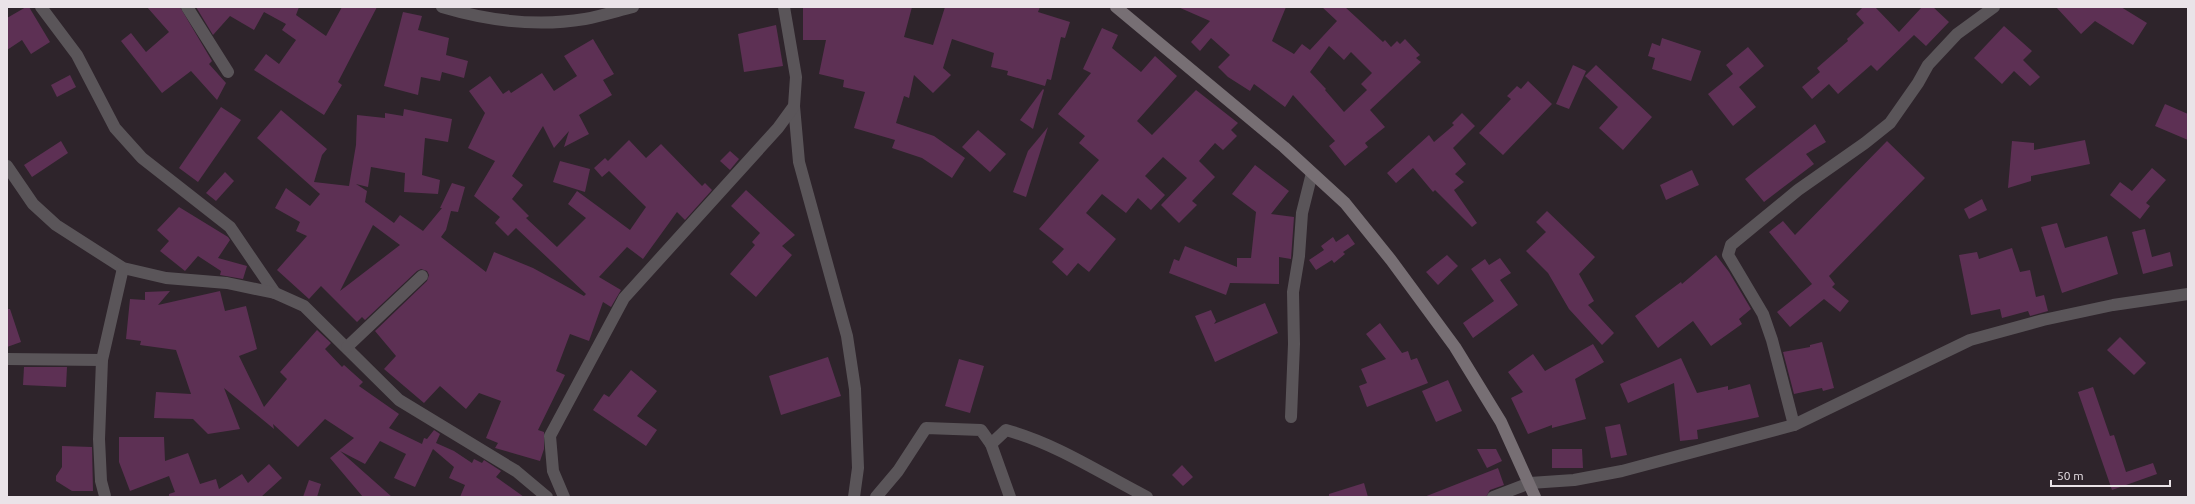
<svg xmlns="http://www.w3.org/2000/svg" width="2195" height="504" font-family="Ubuntu,sans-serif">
<rect width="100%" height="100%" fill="#2e242b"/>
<!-- building -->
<g fill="#5d3054" fill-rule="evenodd">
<polygon points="26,7 29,7 50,42 31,54 22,40 7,50 7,18"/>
<polygon points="147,7 180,7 212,61 209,64 226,83 217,100 191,71 162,93 121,41 131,33 146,52 169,32"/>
<polygon points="196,7 299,7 296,15 326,36 342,7 377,7 338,82 342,85 324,115 254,70 266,54 279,64 296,40 282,30 286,24 264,12 254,30 230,16 213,35"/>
<polygon points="803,7 912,7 904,37 933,45 945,7 1040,7 1038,12 1070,22 1065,38 1061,37 1051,80 1047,79 1045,86 1007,75 1008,71 991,67 994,53 952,39 943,68 951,75 933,93 914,75 909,98 904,96 896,123 934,136 965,158 952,178 922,158 892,148 895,140 854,128 865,92 843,87 844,80 819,74 826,40 803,40"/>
<path d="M1178 7H1286L1272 41 1294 54 1302 44 1310 50 1337 21 1322 7H1345L1383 42 1385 40 1391 47 1397 41 1400 44 1405 39 1420 55 1416 58 1421 62 1370 110 1385 127 1365 143 1368 147 1345 166 1329 146 1335 141 1293 95 1285 107 1254 84 1250 91 1228 77 1218 67 1230 55 1211 38 1200 51 1191 42 1210 21ZM1329 46 1344 60 1351 52 1372 73 1361 84 1367 90 1344 112 1325 90 1326 89 1310 72Z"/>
<polygon points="1863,7 1875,7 1899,32 1922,7 1933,7 1949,22 1926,46 1914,35 1877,71 1871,65 1838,94 1829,84 1812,99 1802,87 1820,72 1817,68 1848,41 1847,39 1864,23 1856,14"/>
<polygon points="2056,7 2121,7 2147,23 2133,45 2095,21 2081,34"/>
<polygon points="403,12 422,16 418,30 449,38 446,55 468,61 464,78 442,72 440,81 421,77 418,95 384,86"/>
<polygon points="776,25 783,66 744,72 738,34"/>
<polygon points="2004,26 2032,51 2023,60 2040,77 2030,86 2014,71 2002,84 1974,58"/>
<polygon points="1102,28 1118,35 1112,48 1141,72 1155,56 1177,76 1137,121 1152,135 1196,90 1238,123 1231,130 1237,136 1223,150 1215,143 1199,161 1215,177 1192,201 1197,205 1179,223 1161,205 1187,178 1163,157 1145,176 1165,195 1151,210 1138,198 1126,213 1102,194 1086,213 1116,239 1089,272 1078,263 1067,276 1052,262 1064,249 1039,229 1099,160 1079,143 1085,136 1058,114 1091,73 1083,69"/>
<polygon points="1662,38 1701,51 1691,81 1652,69 1655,58 1648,56 1652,43 1660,46"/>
<path d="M593 39 614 74 603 80 612 95 579 115 589 134 564 147 569 131 554 148 543 126 512 176 523 185 512 199 529 216 526 218 557 247 586 218 568 204 577 191 630 230 646 207 609 171 602 177 594 168 605 158 608 161 629 140 646 158 661 144 702 186 705 183 712 190 685 220 677 212 643 259 627 247 599 277 621 290 611 307 603 302 589 341 570 334 556 371 565 375 538 430 544 432V449L540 461 495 448 498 443 486 438 501 401 479 393 466 409 440 386 424 403 384 369 396 356 375 331 427 281 429 275 427 271 421 269 417 271 365 320 362 317 357 322 321 286 309 299 277 270 307 236 296 231 300 222 275 208 286 188 310 206 320 194 257 138 281 110 327 149 322 155 314 182 349 186 356 145 357 115 385 118V113L403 116 404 109 452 119 448 142 425 138 422 175 440 180 438 194 404 192 405 173 371 167 368 187 356 184 367 191 365 202 394 223 400 215 423 231 442 208H440L452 183 465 187 458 212 451 211 446 230 441 237 486 272 494 252 533 268 584 296 586 294 516 228 508 236 495 223 500 217 474 196 495 161 468 148 485 113 469 91 490 76 503 94 509 90 511 93 542 73 554 91 577 76 564 56ZM373 225 400 245 340 291Z"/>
<polygon points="1748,47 1764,66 1739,87 1756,107 1733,126 1708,94 1733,74 1726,65"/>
<polygon points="1573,65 1586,71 1569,109 1556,104"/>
<polygon points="1596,65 1652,117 1623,150 1599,128 1618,107 1585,76"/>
<polygon points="70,75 76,87 57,97 51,85"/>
<polygon points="1528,81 1552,104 1503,155 1479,133 1511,99 1507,96 1517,86 1521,89"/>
<polygon points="1043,89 1044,90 1033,129 1020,120"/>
<polygon points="2165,104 2188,114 2188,140 2155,126"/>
<polygon points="221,107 241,120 198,182 179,168"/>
<polygon points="1462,113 1475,126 1453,148 1466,164 1455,174 1464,182 1454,190 1477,223 1472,227 1435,190 1433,192 1413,168 1396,183 1387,173 1429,135 1434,142 1454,125 1452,123"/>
<polygon points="1815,124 1826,142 1806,154 1814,164 1764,202 1745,179"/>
<polygon points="1048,127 1026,197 1013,192 1028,151"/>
<polygon points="978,130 1006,154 990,172 962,147"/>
<polygon points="2085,140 2090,164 2031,176 2031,181 2008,188 2012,141 2034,143 2034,150"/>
<polygon points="61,141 68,153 32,177 24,165"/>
<polygon points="1887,141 1925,178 1829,276 1835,284 1832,287 1849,301 1840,312 1824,299 1790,327 1777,312 1812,284 1769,232 1783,221 1795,235"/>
<polygon points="730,151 739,159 730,170 720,161"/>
<polygon points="560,161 590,169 585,192 553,182"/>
<polygon points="1255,165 1289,191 1271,214 1294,217 1291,259 1279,257 1279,284 1230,283 1226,295 1169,273 1174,259 1179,261 1185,246 1237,267 1237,258 1251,258 1256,212 1232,194"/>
<polygon points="2152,168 2166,180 2146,203 2150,206 2140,219 2110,195 2120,182 2132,191"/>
<polygon points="1692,170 1699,185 1666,200 1660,185"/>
<polygon points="225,172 234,181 216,201 206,193"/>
<polygon points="746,190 795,235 782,246 792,255 756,297 730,274 755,245 752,242 760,233 731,206"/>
<polygon points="1982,199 1987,210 1969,219 1964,209"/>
<polygon points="179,207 228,237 230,240 218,258 247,266 243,279 220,275 221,271 198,256 185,271 160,251 169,241 157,230"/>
<polygon points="1547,211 1595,257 1579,274 1594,301 1588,305 1614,333 1602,345 1569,309 1548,273 1526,251 1546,232 1536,222"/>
<polygon points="2057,223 2065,248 2107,236 2118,274 2062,293 2041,227"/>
<polygon points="2145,229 2152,257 2170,252 2173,266 2143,274 2132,232"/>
<polygon points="1348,234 1355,244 1343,252 1345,254 1334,263 1332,260 1316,270 1309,260 1324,250 1321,246 1333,237 1336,242"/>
<polygon points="2012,248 2020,272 2030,270 2036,297 2044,295 2048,311 2030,316 2028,311 2002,318 2000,309 1971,315 1959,255 1977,252 1979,259"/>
<polygon points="1447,255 1458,266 1438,285 1426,272"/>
<polygon points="1716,255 1729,272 1751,309 1739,319 1742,324 1711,346 1693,321 1658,348 1635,316 1681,282 1682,284"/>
<polygon points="1500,258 1511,273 1500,280 1518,305 1473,338 1463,323 1494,301 1471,269 1485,259 1489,265"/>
<polygon points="170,291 158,305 220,291 225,311 246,306 257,349 239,356 264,407 287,379 280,372 317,330 331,343 325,349 342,367 344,365 363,382 359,386 399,414 389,428 422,444 424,438 427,439 434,430 440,434 436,443 454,451 472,463 474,459 482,463 484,460 501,471 496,477 524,497 460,497 465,485 449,478 454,467 433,449 415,487 394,478 406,454 380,441 365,464 340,451 392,497 363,497 330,458 354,438 325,419 298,447 273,424 274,429 224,388 240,429 208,434 193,419 154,418 156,392 191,394 176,350 140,345 141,341 126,339 130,299 145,300 145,292"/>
<polygon points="1265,303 1278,333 1215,362 1195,316 1211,310 1216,321 1214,324"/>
<polygon points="7,309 10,309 21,342 7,347"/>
<polygon points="1380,323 1402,353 1408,351 1411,360 1417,358 1428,383 1367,407 1359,386 1367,383 1361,369 1386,359 1366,334"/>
<polygon points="2120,337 2146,363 2134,375 2107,350"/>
<polygon points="1822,342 1834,388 1823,391 1822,388 1794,394 1783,352 1810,347 1810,345"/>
<polygon points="1593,344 1604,362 1575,379 1586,419 1552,428 1552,425 1528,434 1511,398 1523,392 1508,372 1533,354 1545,371"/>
<polygon points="828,357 841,396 781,415 769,376"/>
<polygon points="1681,358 1697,393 1728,386 1728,390 1750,384 1759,417 1697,430 1698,439 1680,441 1674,383 1628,403 1620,384"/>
<polygon points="959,359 984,366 970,413 945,406"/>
<polygon points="24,367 67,367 66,387 23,385"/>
<polygon points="631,370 657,391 637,416 657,430 646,446 593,410 604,394 609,397"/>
<polygon points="1448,380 1462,411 1436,422 1422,391"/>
<polygon points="2093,387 2110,436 2114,435 2126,472 2153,463 2157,474 2112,490 2078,392"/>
<polygon points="1620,424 1627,455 1611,458 1605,427"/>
<polygon points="119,437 164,437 165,461 188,453 200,484 216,479 219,489 242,474 248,483 269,464 282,478 261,497 169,497 169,494 175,492 169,476 130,491 119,462"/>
<polygon points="62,446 92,447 93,491 72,491 56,481 56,476 62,467"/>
<polygon points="1477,449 1496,449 1502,461 1487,468"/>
<polygon points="1552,449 1582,449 1583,468 1552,468"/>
<polygon points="1182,465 1193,477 1183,486 1172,475"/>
<polygon points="1498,468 1504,485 1490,490 1486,497 1424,497"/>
<polygon points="309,480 321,484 317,497 303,497"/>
<polygon points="1364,483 1368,497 1329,497 1329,494"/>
</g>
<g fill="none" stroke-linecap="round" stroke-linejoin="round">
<!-- street -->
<g stroke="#5a5559" stroke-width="12">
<polyline points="41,7 77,55 115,128 142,158 230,227 275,293"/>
<polyline points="187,7 228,72"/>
<path d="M442 7C489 21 537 27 585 19 601 16 617 11 633 7"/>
<polyline points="794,106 799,162 847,336 855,389 858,468 854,497"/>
<polyline points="7,166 33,204 56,225 123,268 166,278 227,283 275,293 304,306 399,400 516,471 547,497"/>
<polyline points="347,347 422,276"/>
<polyline points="7,359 102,360"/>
<polyline points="1291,417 1294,344 1293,292 1299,256 1302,213 1312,173"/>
<polyline points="1794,425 1772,340 1763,314 1728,255 1731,245 1798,190 1865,143 1890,123 1918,83 1928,65 1957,34 1994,7"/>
<polyline points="105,496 101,481 99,439 102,360 123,268"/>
<polyline points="564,497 553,471 550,436 624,298 778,128 794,106 796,77 784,7"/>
<polyline points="876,497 898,471 926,428 981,430 991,444"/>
<path d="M1010 497 991 444 1006 430C1057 444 1100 473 1147 497"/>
<polyline points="1493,497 1530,483 1574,480 1622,471 1794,425 1970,340 2043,320 2113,305 2188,294"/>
</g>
<!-- secondary -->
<polyline stroke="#776f74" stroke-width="12" points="1116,7 1284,147 1345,203 1391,260 1455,347 1501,422 1535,497"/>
</g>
<!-- border -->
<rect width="2195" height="504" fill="none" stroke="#eae3e8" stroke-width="16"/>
<!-- scale -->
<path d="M2051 480v6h119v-6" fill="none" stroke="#eae3e8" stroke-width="2"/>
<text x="2057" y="480" font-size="12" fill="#eae3e8" stroke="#2e242b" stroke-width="3" paint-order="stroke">50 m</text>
</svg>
